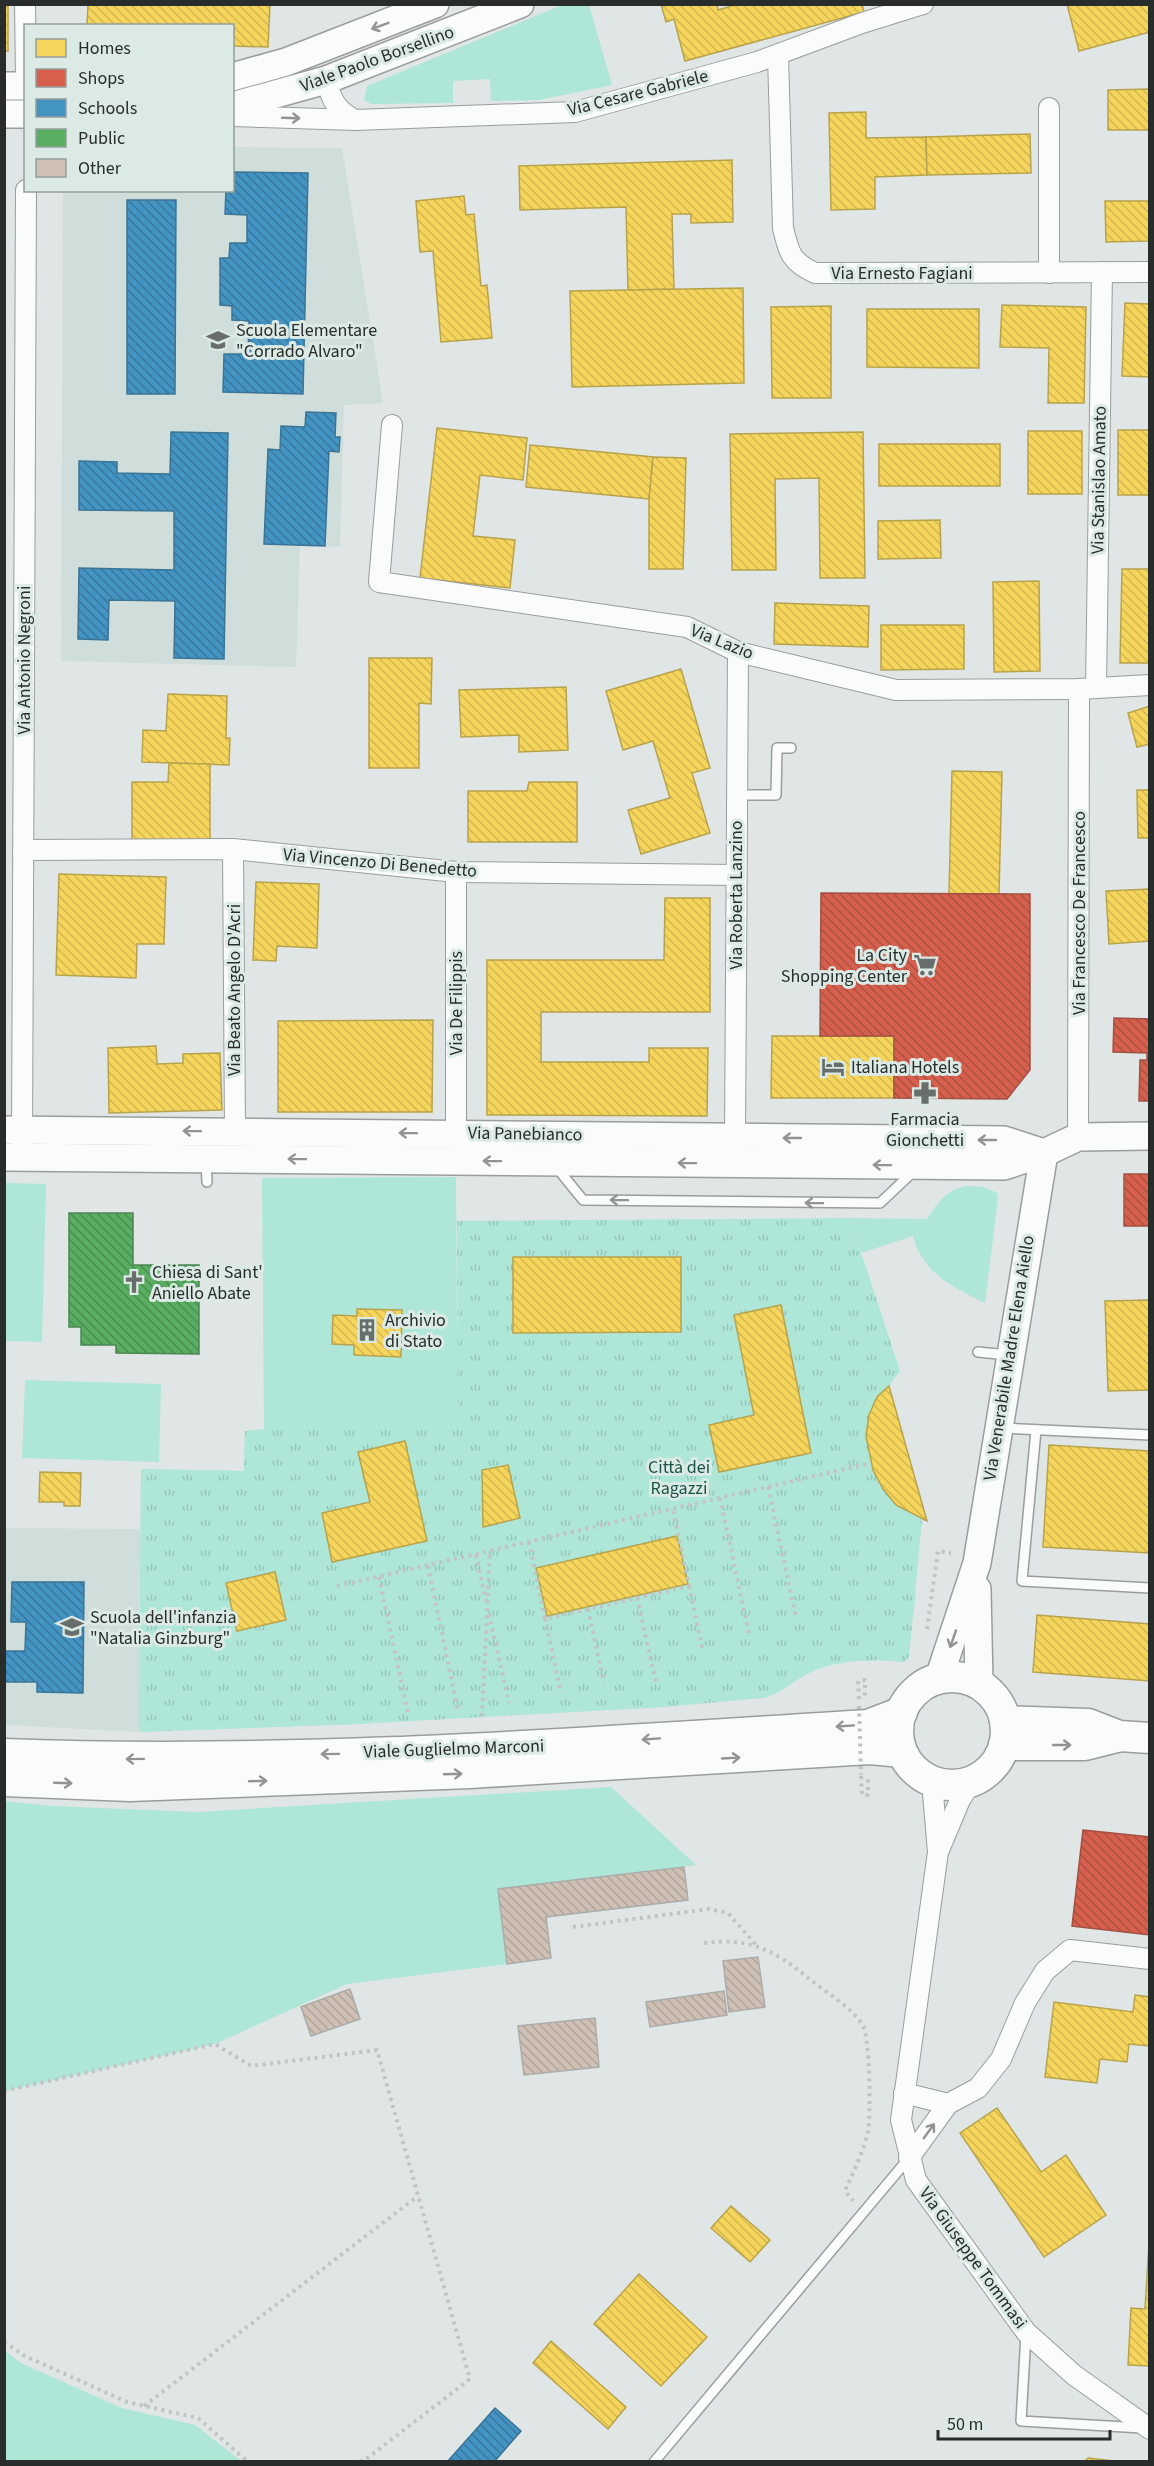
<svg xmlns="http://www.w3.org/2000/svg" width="1154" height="2466" font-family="'Source Sans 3',sans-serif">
<defs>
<pattern id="park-tufts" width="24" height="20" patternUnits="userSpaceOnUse" patternTransform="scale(1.5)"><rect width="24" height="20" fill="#aee6d8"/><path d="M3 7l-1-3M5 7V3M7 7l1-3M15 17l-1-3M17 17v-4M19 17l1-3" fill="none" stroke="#96c6ba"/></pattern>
<pattern id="homes-back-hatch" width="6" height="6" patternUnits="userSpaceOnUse" patternTransform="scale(1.5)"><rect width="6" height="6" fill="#f6d55c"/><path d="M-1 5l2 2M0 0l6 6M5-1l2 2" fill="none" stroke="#d3b750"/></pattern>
<pattern id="shops-back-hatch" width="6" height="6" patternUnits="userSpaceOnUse" patternTransform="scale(1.5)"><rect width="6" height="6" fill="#d6604d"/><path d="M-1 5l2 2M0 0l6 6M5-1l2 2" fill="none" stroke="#ae5040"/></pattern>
<pattern id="schools-back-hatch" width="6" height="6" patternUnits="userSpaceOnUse" patternTransform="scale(1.5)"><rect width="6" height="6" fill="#4393c3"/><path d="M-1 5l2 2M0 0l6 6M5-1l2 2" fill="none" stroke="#38789f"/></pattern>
<pattern id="public-back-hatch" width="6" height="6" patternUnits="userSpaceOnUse" patternTransform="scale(1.5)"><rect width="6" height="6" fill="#5aae61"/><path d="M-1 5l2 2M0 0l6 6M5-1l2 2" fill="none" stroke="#4a8e50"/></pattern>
<pattern id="building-back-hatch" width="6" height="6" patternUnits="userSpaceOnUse" patternTransform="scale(1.5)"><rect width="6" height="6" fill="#cec0b4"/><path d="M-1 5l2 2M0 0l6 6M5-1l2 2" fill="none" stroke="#b1a59b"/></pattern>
</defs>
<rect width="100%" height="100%" fill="#e0e6e5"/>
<!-- built -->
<g fill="#cfdeda">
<polygon points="233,147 342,148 383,403 344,405 340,547 300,546 296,667 61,661 63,191 232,190"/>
<polygon points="4,1528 140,1529 139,1732 5,1725"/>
</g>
<!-- green -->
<g fill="#aee6d8">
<polygon points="562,5 589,5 612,85 539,100 491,101 490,79 453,81 453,103 371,104 364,100 367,86"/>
<path d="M456 1177 457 1329 916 1593 907 1659 904 1662C874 1659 840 1659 811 1672 793 1680 782 1694 762 1698L357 1724 139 1732 141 1469 244 1471 245 1431 264 1429 262 1178Z"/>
<polygon points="5,1183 46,1184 42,1342 5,1341"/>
<path d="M967 1186 984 1187 997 1193 998 1198 985 1303C954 1288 922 1273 913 1236L861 1253 846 1218 927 1219C938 1202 947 1189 967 1186Z"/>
<polygon points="25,1380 161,1384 159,1462 22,1458"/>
<polygon points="611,1787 696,1865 499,1889 507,1964 347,1984 215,2044 5,2091 4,1801 52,1806 198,1812"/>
<polygon points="5,2351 21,2363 122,2408 195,2425 241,2461 5,2461"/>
</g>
<!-- park -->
<path fill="url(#park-tufts)" d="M846 1218 864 1261 900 1371 889 1386 927 1521 922 1520 909 1657 904 1662C874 1659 840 1659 811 1672 793 1680 782 1694 762 1698L664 1707 357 1724 139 1732 141 1469 244 1471 245 1431 458 1428 457 1221Z"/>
<!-- homes -->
<g fill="url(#homes-back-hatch)" stroke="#b8a34d" stroke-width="1.5">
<rect x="4" y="4" width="4" height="47"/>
<polygon points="88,4 270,4 268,47 232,46 232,26 87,26"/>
<polygon points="661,4 717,4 718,10 738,4 862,4 864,12 685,61 674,19 666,22"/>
<polygon points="1067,4 1150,4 1150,32 1079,51"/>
<polygon points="1150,89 1150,130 1108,130 1108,90"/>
<polygon points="866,112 866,138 926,137 927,175 875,177 875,209 831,210 829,113"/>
<polygon points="1030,134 1031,173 927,175 926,137"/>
<polygon points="732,160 733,222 691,223 691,214 672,214 674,289 628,290 626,207 520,210 519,166"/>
<polygon points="1149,192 1150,192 1150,241 1106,242 1105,201 1149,201"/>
<polygon points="464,196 466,215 474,214 481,286 487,285 492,338 441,342 433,251 420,252 416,201"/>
<polygon points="743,288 744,383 572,387 570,291"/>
<polygon points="1125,303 1150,304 1150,377 1122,376"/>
<polygon points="1002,305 1086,307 1084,403 1048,403 1049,348 1000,347"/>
<polygon points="831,306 831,398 772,398 771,307"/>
<polygon points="867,309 979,309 979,368 867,367"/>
<polygon points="437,428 527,438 523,480 480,475 473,536 515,540 510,588 420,578"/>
<rect x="1118" y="430" width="32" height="65"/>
<rect x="1028" y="431" width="54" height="63"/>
<polygon points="863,432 865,578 820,578 819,478 775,479 776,570 732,570 730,434"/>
<rect x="879" y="444" width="121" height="42"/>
<polygon points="530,445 653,457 649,499 526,487"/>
<polygon points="653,457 686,458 683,569 649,569 649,499"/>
<polygon points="940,520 941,558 878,559 878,521"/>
<polygon points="1122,569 1150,569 1150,663 1120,663"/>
<polygon points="1039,581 1040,671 994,672 993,582"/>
<polygon points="775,603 869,606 868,647 774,644"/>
<polygon points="881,625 964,625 964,669 881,670"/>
<polygon points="369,658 432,658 431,704 419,703 419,768 369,768"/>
<polygon points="681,669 710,768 692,773 710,833 641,854 628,810 670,798 653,741 623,750 606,691"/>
<polygon points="566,687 568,750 519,752 519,735 461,737 459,690"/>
<polygon points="168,694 227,696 226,738 230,738 229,765 142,762 143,730 166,731"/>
<polygon points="1150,706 1150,744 1137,747 1128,713"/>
<polygon points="169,763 210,764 210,840 132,840 132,782 168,782"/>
<polygon points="952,771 1002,772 999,894 949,894"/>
<polygon points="529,782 577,782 577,842 468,842 468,791 527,791"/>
<polygon points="1137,790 1150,790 1150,838 1138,838"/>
<polygon points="59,874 166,877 164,944 137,944 136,978 56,975"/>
<polygon points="256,882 319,884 317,948 277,946 276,961 253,960"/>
<polygon points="1150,889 1150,941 1109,944 1106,891"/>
<polygon points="665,898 710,898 710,1012 541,1012 541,1062 649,1062 649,1048 708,1048 707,1116 487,1115 487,960 664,960"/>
<polygon points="433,1020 432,1112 278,1112 278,1021"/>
<polygon points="772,1036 894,1036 894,1098 771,1098"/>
<polygon points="156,1046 157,1064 183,1063 183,1054 220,1053 222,1110 109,1113 108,1048"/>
<polygon points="513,1257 681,1257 681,1332 513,1333"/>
<polygon points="1150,1300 1150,1390 1108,1391 1105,1301"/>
<polygon points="781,1305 811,1453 719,1472 709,1425 754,1415 734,1315"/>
<polygon points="357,1309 402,1310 401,1357 354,1355 354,1345 332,1344 333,1315 357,1316"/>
<polygon points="889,1386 927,1521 896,1505 883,1489 873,1470 866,1436 869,1415 877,1397"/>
<polygon points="405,1441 427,1541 332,1562 322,1513 370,1502 358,1452"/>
<polygon points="1049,1445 1150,1451 1150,1553 1043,1547"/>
<polygon points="508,1465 520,1518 483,1527 482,1470"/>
<polygon points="40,1472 81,1473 80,1506 64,1506 64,1502 39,1502"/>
<polygon points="677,1536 688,1584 547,1616 536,1568"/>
<polygon points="275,1572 286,1620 237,1631 226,1583"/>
<polygon points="1037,1615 1150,1624 1150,1681 1033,1672"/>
<polygon points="1135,1995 1150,1997 1150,2046 1129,2044 1127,2062 1100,2059 1097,2083 1045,2077 1054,2002 1133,2012"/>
<polygon points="997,2108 1041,2172 1066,2155 1106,2215 1044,2257 960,2133"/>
<polygon points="731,2206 770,2240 750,2262 711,2228"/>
<polygon points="1150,2227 1150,2366 1128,2365 1131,2308 1145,2309"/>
<polygon points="639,2274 707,2337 661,2386 594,2324"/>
<polygon points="551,2341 626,2407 608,2429 533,2363"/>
<polygon points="1088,2458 1114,2461 1114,2462 1084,2462"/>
</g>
<!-- shops -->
<g fill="url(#shops-back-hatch)" stroke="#a25143" stroke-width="1.5">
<polygon points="821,893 1030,894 1030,1070 1007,1099 894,1098 894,1036 820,1036"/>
<polygon points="1114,1018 1150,1019 1150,1101 1139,1101 1140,1060 1147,1060 1147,1053 1113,1052"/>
<rect x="1124" y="1174" width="26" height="52"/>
<polygon points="1083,1830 1150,1837 1150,1935 1072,1926"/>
</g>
<!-- schools -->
<g fill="url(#schools-back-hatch)" stroke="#3b7495" stroke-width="1.5">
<polygon points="232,172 308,173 303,394 223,392 224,354 248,354 249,321 232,320 232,306 220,305 220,258 229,258 230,243 247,243 247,215 225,214 226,190 232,190"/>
<polygon points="127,200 176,200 175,394 127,394"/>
<polygon points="306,412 336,413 335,437 340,437 339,452 329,451 325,546 264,544 268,449 280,450 281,426 305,427"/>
<polygon points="171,432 228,433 224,659 174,658 175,601 109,600 108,640 78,639 79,568 174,570 174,511 79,510 79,461 117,462 117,473 170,474"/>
<polygon points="12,1582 84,1582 83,1693 37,1692 37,1682 4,1682 4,1651 25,1651 26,1622 11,1622"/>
<polygon points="495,2408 521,2431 494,2462 447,2462"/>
</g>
<!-- public -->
<polygon fill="url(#public-back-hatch)" stroke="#4b8751" stroke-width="1.5" points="69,1213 133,1213 133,1265 199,1265 199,1354 116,1353 116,1345 81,1345 81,1327 69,1327"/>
<!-- building -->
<g fill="url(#building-back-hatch)" stroke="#abacaa" stroke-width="1.5">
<polygon points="684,1867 688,1900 546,1917 551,1958 507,1964 498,1889"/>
<polygon points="758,1957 765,2007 729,2012 723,1961"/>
<polygon points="350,1989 360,2019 311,2036 301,2007"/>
<polygon points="724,1991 727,2015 650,2027 646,2002"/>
<polygon points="595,2018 599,2067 524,2075 518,2026"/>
</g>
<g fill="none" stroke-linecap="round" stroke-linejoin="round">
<!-- lane casing -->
<g stroke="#999e9d" stroke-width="12">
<g id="lane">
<polyline points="737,795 776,795 777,748 791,748"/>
<polyline points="206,1161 207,1182"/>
<polyline points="557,1168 583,1200 880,1203 914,1171"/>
<polyline points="978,1352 1008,1355"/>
<polyline points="1002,1428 1150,1435"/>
<polyline points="1036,1430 1022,1581 1150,1588"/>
<polyline points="1026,2334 1021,2421 1142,2428"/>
<polyline points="654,2462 909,2158"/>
</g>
</g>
<!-- street casing -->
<g stroke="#999e9d" stroke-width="22">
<g id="street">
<polyline points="25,4 26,78"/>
<path d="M778 56 783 228C789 253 791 262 815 273L1150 272"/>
<path d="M326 80C332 101 336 110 355 120"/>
<polyline points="232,116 355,120 575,112 757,62 862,23 923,4"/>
<polyline points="1049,273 1049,108"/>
<polyline points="392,425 379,582 687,627 738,652 896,690 1079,689 1150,685"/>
<polyline points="1096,688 1102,272"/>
<polyline points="233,849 235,1131"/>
<polyline points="23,850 233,849 456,872 736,875"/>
<polyline points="456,872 456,1133"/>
<polyline points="1078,1137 1079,689"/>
<polyline points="735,1138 738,652"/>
<polyline points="22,1142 26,190"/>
<polyline points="932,1782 938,1852 901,2120 916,2180 1026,2332 1074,2375 1150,2429"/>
<polyline points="939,1850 960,1800 972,1781"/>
<polyline points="904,2093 948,2104 978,2088 1001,2059 1025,2003 1045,1971 1070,1950 1150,1959"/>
<polyline points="909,2158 948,2104"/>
</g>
</g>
<!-- secondary casing -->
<g stroke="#999e9d" stroke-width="30">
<g id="secondary">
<polyline points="232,77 286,62 435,4"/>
<polyline points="4,86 26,86"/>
<polyline points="232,106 326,80 520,4"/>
<polyline points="4,114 26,114"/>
<polyline points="4,1130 1004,1140 1044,1153"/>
<polyline points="4,1157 1004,1166 1044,1153 1078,1137 1150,1136"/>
<polyline points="977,1589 979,1684"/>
<polyline points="939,1678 977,1563 1044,1153"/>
</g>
</g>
<!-- primary casing -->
<g stroke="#999e9d" stroke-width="33">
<g id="primary">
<circle cx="952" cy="1731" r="54"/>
<polyline points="1005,1721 1088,1724 1119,1736 1150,1738"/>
<polyline points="1004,1745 1085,1745 1117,1737"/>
<path d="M4 1754C293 1765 580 1743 868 1725L902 1712"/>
<polyline points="4,1781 130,1786 470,1773 870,1749 902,1752"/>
</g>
</g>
<!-- path -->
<g stroke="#c2c4c4" stroke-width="4" stroke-dasharray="3 4.5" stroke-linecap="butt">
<polyline points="768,1487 796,1617"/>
<polyline points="720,1498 749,1634"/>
<polyline points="529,1542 545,1619 689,1586 673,1509"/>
<polyline points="476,1555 486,1601"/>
<polyline points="428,1566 458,1711"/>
<polyline points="379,1577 408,1714"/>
<polyline points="337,1586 871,1463"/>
<polyline points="689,1586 703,1651"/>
<polyline points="637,1598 656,1682"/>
<polyline points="588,1609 604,1683"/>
<polyline points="489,1614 509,1703"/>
<polyline points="545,1619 561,1693"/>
<polyline points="927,1629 938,1551 951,1553"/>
<polyline points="859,1699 858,1681 865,1680 865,1698"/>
<polyline points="482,1716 490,1551"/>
<polyline points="861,1776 862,1795 868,1795 868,1775"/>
<polyline points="573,1927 709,1909 728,1913 756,1945"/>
<path d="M704 1943C748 1937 775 1950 808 1978 825 1992 852 2007 863 2026 870 2038 871 2116 868 2131 864 2151 853 2172 845 2191L853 2201"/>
<polyline points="4,2091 215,2044 251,2066 377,2050 470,2379 365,2460 357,2462"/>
<polyline points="4,2342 25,2356 127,2402 198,2418 248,2462"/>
<polyline points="144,2406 418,2196"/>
</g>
<!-- lane -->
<use href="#lane" stroke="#fafbfb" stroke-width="9"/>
<!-- street -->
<use href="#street" stroke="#fafbfb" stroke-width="20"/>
<!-- secondary -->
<use href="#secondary" stroke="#fafbfb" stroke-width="27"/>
<!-- primary -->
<use href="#primary" stroke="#fafbfb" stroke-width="30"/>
<!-- path-bridge -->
<polyline stroke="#c2c4c4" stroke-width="4" stroke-dasharray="3 4.5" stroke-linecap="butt" points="859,1706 861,1775"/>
</g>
<!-- one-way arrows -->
<defs><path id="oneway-shaft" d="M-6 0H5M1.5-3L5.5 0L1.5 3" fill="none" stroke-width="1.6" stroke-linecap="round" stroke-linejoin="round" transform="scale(1.5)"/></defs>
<g stroke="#919493">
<use href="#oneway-shaft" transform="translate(380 26) rotate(159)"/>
<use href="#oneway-shaft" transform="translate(291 118) rotate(2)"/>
<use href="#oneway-shaft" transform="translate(192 1131) rotate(-179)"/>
<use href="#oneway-shaft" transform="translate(408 1133) rotate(-179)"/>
<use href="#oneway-shaft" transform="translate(792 1138) rotate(-180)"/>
<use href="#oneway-shaft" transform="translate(987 1140) rotate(-180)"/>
<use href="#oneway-shaft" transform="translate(297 1159) rotate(-179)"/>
<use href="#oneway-shaft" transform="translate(492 1161) rotate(-179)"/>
<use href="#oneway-shaft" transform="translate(687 1163) rotate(-179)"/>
<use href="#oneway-shaft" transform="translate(882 1165) rotate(-179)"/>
<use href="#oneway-shaft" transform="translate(619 1200) rotate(-179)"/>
<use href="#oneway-shaft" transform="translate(814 1203) rotate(-179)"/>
<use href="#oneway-shaft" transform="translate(953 1639) rotate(109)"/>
<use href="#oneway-shaft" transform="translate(845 1726) rotate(176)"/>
<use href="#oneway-shaft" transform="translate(651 1739) rotate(176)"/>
<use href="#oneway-shaft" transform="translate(1062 1745)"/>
<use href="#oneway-shaft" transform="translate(330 1754) rotate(179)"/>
<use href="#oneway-shaft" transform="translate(731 1758) rotate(-3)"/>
<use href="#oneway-shaft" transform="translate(135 1759) rotate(179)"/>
<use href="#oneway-shaft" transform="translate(453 1774) rotate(-2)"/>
<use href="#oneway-shaft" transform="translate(258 1781) rotate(-2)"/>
<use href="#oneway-shaft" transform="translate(63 1783) rotate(2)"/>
<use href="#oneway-shaft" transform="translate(929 2131) rotate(-54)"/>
</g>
<!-- icons -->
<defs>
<g id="school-bare" transform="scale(1.8)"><path d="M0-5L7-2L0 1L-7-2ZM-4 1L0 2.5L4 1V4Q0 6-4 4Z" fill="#686e6c" stroke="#dceae6" stroke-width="2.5" paint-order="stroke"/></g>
<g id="supermarket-bare" transform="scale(1.8)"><path d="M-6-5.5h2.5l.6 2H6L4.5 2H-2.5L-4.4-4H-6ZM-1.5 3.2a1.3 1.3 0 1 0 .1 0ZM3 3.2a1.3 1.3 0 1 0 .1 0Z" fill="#686e6c" stroke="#dceae6" stroke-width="2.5" paint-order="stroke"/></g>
<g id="hotel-bare" transform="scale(1.8)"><path d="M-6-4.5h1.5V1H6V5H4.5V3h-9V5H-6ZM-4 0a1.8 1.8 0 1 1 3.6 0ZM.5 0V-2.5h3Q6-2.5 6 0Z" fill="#686e6c" stroke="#dceae6" stroke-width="2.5" paint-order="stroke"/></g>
<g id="pharmacy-bare" transform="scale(1.8)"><path d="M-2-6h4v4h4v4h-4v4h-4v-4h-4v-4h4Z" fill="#686e6c" stroke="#dceae6" stroke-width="2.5" paint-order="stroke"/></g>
<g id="church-bare" transform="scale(1.8)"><path d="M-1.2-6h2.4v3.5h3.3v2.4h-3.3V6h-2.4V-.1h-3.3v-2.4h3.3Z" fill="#686e6c" stroke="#dceae6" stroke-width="2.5" paint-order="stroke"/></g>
<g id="building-bare" transform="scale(1.8)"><path d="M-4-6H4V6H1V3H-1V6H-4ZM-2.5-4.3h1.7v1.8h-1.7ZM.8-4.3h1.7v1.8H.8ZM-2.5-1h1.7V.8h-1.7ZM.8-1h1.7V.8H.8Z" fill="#686e6c" stroke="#dceae6" stroke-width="2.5" paint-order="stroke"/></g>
</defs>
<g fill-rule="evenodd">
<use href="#school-bare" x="218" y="340"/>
<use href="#supermarket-bare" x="925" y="965"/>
<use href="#hotel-bare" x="833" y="1067"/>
<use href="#pharmacy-bare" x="925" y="1093"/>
<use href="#church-bare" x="134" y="1282"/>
<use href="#building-bare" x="367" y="1330"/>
<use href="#school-bare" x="72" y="1627"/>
</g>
<g text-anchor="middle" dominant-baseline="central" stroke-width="6" stroke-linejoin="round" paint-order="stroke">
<!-- street labels -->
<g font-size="18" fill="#282d2b" stroke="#dceae6">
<text transform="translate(377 59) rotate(-20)">Viale Paolo Borsellino</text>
<text transform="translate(638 93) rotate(-14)">Via Cesare Gabriele</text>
<text x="902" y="273">Via Ernesto Fagiani</text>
<text transform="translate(1099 480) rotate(-89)">Via Stanislao Amato</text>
<text transform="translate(722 642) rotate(22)">Via Lazio</text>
<text transform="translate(24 660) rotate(-90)">Via Antonio Negroni</text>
<text transform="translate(380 863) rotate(5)">Via Vincenzo Di Benedetto</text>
<text transform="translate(736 895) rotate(-90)">Via Roberta Lanzino</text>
<text transform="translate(1079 913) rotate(-90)">Via Francesco De Francesco</text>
<text transform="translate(234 990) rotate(-90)">Via Beato Angelo D'Acri</text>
<text transform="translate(456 1003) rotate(-90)">Via De Filippis</text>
<text transform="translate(525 1134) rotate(1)">Via Panebianco</text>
<text transform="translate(1009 1358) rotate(-81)">Via Venerabile Madre Elena Aiello</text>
<text transform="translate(454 1749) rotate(-2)">Viale Guglielmo Marconi</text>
<text transform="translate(973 2258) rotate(54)">Via Giuseppe Tommasi</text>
</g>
<!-- poi labels -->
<g font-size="18" fill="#282d2b" stroke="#dceae6" text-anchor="start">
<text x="236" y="330">Scuola Elementare<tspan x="236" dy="21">"Corrado Alvaro"</tspan></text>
<text x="907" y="955" text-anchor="end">La City<tspan x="907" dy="21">Shopping Center</tspan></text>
<text x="851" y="1067">Italiana Hotels</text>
<text x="925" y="1119" text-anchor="middle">Farmacia<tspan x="925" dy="21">Gionchetti</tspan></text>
<text x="152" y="1272">Chiesa di Sant'<tspan x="152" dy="21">Aniello Abate</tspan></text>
<text x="385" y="1320">Archivio<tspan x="385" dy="21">di Stato</tspan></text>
<text x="90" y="1617">Scuola dell'infanzia<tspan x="90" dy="21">"Natalia Ginzburg"</tspan></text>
</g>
<!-- park labels -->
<g font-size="18" fill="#1a5447" stroke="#dceae6">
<text x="679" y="1467">Città dei<tspan x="679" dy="21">Ragazzi</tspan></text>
</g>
</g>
<!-- border -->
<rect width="1154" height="2466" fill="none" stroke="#282d2b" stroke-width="12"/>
<!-- legend -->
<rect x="24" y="24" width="210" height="168" fill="#dceae6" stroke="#949e9b" stroke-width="1.5"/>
<rect x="36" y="39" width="30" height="18" fill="#f6d55c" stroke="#949e9b" stroke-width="1.5"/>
<text x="78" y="54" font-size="18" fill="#282d2b">Homes</text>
<rect x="36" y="69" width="30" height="18" fill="#d6604d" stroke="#949e9b" stroke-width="1.5"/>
<text x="78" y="84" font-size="18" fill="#282d2b">Shops</text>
<rect x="36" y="99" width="30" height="18" fill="#4393c3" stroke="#949e9b" stroke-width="1.5"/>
<text x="78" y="114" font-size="18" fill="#282d2b">Schools</text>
<rect x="36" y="129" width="30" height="18" fill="#5aae61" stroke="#949e9b" stroke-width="1.5"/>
<text x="78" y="144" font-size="18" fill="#282d2b">Public</text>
<rect x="36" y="159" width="30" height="18" fill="#cec0b4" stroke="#949e9b" stroke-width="1.5"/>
<text x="78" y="174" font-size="18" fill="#282d2b">Other</text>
<!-- scale -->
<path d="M938 2430v9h172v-9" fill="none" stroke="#282d2b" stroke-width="3"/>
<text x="947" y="2430" font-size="18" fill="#282d2b" stroke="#dceae6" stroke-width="4.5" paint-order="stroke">50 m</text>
</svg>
